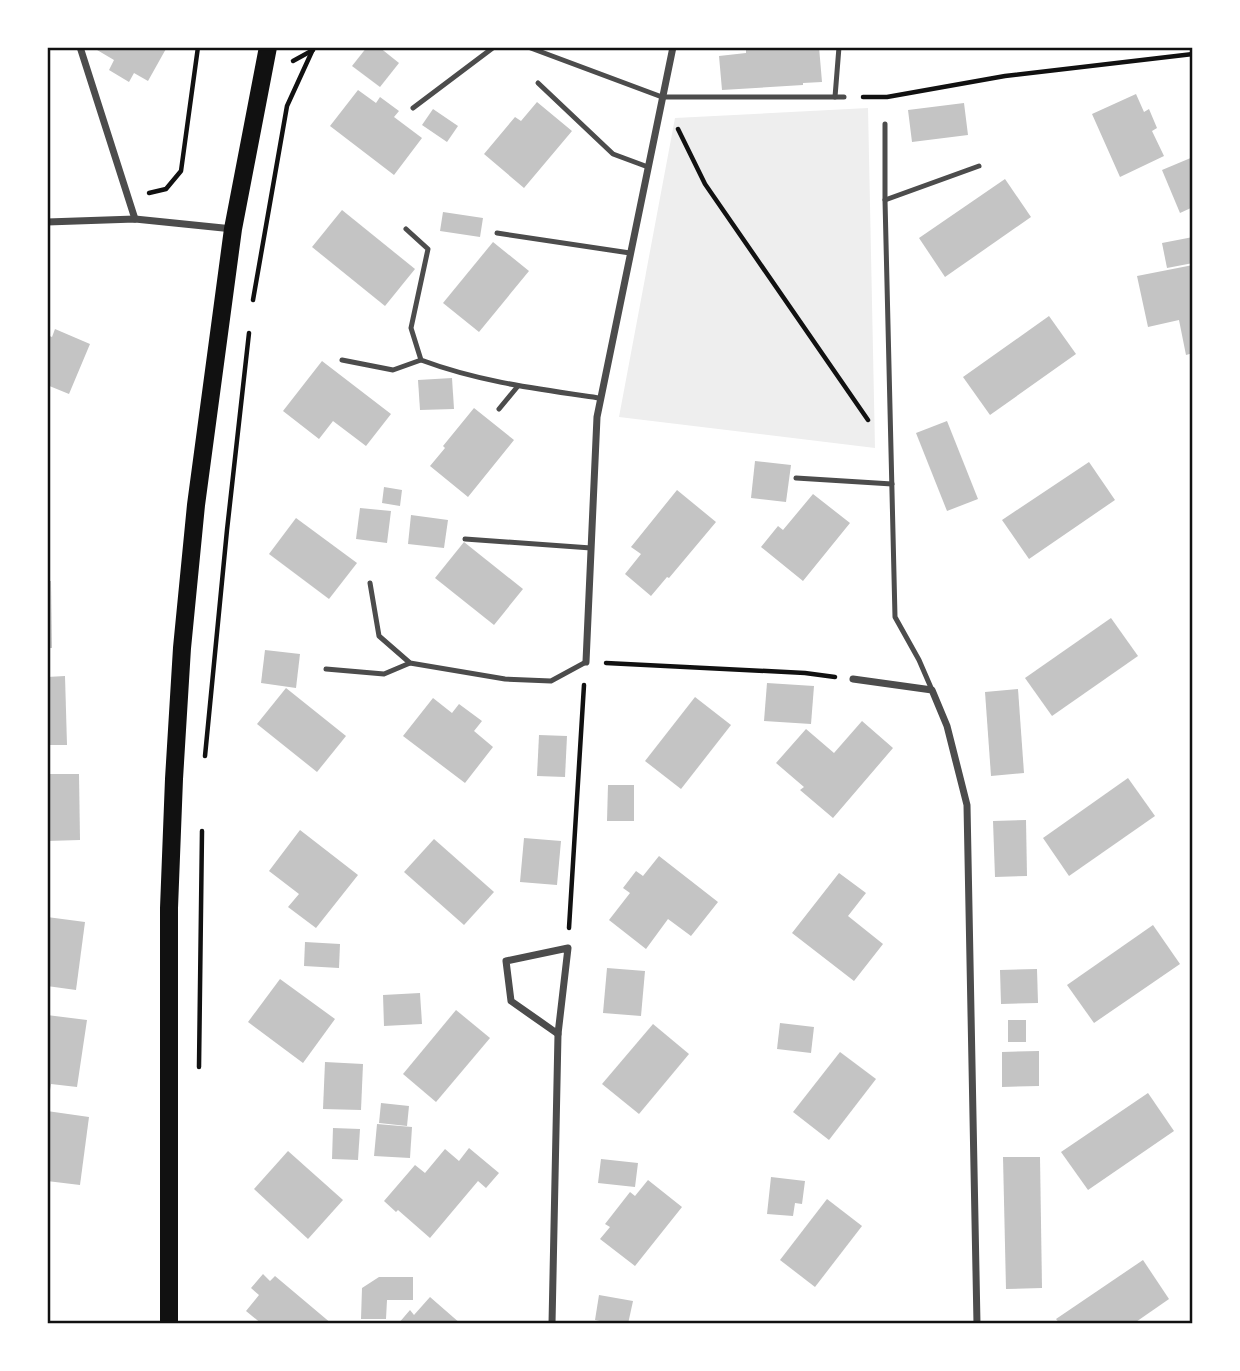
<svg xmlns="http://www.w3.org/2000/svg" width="1240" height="1371" font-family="'Source Serif 4',serif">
<rect width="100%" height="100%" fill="#fff"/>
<!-- green -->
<polygon fill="#eee" points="868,108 875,448 619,417 675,118"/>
<!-- building -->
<g fill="#c4c4c4">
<polygon points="92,47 167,47 148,81 134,73 129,82 109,70 114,60"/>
<polygon points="367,47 379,47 399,63 380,87 352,66"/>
<polygon points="746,47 798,47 798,49 819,47 822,82 803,83 803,85 722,90 719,56 746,53"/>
<polygon points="358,90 376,103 380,97 399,111 394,117 422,138 394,175 330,126"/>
<polygon points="1136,94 1144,112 1149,109 1157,128 1152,131 1164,156 1120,177 1092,114"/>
<polygon points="537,102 572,131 524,188 484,154 515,117 521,121"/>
<polygon points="964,103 968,135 912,142 908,110"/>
<polygon points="433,109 458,126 447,142 422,125"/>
<polygon points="1193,157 1193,207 1180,213 1162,170"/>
<polygon points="1005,179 1031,217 945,277 919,238"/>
<polygon points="342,210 415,269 385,306 312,247"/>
<polygon points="443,212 483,218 480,237 440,231"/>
<polygon points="1193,237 1193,263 1167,268 1162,243"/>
<polygon points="493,242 529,271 479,332 443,303"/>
<polygon points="1193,265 1193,353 1186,355 1179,320 1148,327 1137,276"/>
<polygon points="1049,316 1076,354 990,415 963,377"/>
<polygon points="55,329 90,344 69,394 47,385 47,335 52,337"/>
<polygon points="322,361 391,414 366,446 333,421 319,439 283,411"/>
<polygon points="452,378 454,409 420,410 418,380"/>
<polygon points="474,408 514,440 468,497 430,466 445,448 443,446"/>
<polygon points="947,421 978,499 947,511 916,433"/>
<polygon points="755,461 791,465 786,502 751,498"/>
<polygon points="1089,462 1115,500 1029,559 1002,520"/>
<polygon points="384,487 402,490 400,506 382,503"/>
<polygon points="677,490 716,522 669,578 667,577 651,596 625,574 641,554 631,547"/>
<polygon points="813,494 850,523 803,581 761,547 778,526 783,530"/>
<polygon points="360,508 391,511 387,543 356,539"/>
<polygon points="411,515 448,520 444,548 408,544"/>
<polygon points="296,518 357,563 329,599 269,554"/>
<polygon points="464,542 523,589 494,625 435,578"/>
<polygon points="47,581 51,581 52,648 47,648"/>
<polygon points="1111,618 1138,656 1052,716 1025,678"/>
<polygon points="265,650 300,654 296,688 261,683"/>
<polygon points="65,676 67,745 47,745 47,677"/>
<polygon points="767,683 814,686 811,724 764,721"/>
<polygon points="286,688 346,736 317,772 257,724"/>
<polygon points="1018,689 1024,773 991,776 985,692"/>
<polygon points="695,697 731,725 681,789 645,761"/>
<polygon points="433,698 452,713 459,704 482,721 474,731 493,747 465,783 403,736"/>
<polygon points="862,721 893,748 833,818 800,790 804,787 776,763 806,729 834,753"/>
<polygon points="539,735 567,736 565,777 537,776"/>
<polygon points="47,774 79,774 80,840 47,841"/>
<polygon points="1128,778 1155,816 1069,876 1043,838"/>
<polygon points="608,785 634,785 634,821 607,821"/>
<polygon points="1026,820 1027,876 995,877 993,821"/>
<polygon points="300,830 358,875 316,928 288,907 299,894 269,871"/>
<polygon points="524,838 561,841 557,885 520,882"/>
<polygon points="434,839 494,892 464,925 404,872"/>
<polygon points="659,856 718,902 691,936 668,919 646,949 609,920 630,893 623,888 636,871 643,876"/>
<polygon points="839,873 866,893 848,916 883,944 854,981 792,933"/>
<polygon points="47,917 85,922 76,990 47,986"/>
<polygon points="1153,925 1180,964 1094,1023 1067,985"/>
<polygon points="305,942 340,944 339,968 304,966"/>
<polygon points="607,968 645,971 641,1016 603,1013"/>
<polygon points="1037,969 1038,1003 1001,1004 1000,970"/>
<polygon points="280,979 335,1019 303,1063 248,1022"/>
<polygon points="420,993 422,1024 384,1026 383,995"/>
<polygon points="456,1010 490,1038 436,1102 403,1074"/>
<polygon points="47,1015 87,1020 77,1087 51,1084 49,1096 47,1096"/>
<rect x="1008" y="1020" width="18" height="22"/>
<polygon points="780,1023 814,1027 811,1053 777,1049"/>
<polygon points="653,1024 689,1054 639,1114 602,1084"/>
<polygon points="1039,1051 1039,1086 1002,1087 1002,1052"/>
<polygon points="840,1052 876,1079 829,1140 793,1112"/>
<polygon points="325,1062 363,1064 361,1110 323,1109"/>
<polygon points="1148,1093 1174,1131 1088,1190 1061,1152"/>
<polygon points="381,1103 409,1106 407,1126 379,1123"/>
<polygon points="47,1111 89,1117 80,1185 47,1181"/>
<polygon points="377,1124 412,1127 410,1158 374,1156"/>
<polygon points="333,1128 360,1129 358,1160 332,1159"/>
<polygon points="469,1148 499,1173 486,1188 478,1181 430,1238 398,1210 396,1212 384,1201 415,1165 425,1173 445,1149 459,1161"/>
<polygon points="288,1151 343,1200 308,1239 254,1189"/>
<polygon points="1003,1157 1040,1157 1042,1288 1006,1289"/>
<polygon points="601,1159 638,1163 635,1187 598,1183"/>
<polygon points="771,1177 805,1181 802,1204 795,1203 793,1216 767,1214"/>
<polygon points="648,1180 682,1207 635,1266 600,1239 610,1227 605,1224 630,1192 635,1196"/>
<polygon points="827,1199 862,1226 815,1287 780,1260"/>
<polygon points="1143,1260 1169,1299 1133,1324 1060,1324 1056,1319"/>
<polygon points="263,1274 270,1281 275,1276 332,1324 262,1324 246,1311 259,1295 251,1288"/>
<polygon points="379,1277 413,1277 413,1300 387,1300 386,1319 361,1319 362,1288"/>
<polygon points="599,1295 633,1301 628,1324 614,1324 595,1320"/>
<polygon points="430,1297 461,1324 398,1324 410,1310 414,1315"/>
</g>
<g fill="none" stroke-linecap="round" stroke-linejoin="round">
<!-- path -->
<g stroke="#111" stroke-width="4.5">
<polyline points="293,61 313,50"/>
<polyline points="863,97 887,97 1005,76 1193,54"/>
<polyline points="678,129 705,184 868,420"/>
<polyline points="149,193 166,189 181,171 198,47"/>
<polyline points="253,300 287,106 314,47"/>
<polyline points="606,663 805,673 835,677"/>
<polyline points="205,756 227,530 249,333"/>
<polyline points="569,928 584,685"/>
<polyline points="199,1067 202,831"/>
</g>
<!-- service -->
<g stroke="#4c4c4c" stroke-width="5">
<polyline points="528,47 662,97 844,97"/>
<polyline points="538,83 613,154 648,167"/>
<polyline points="835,97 839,47"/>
<polyline points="413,108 494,47"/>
<polyline points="885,124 885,200 895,617 919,660 932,690"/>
<polyline points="885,200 979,166"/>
<path d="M406 229 428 249 411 328 421 360C480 382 538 389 600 398"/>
<polyline points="497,233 630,253"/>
<polyline points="342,360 393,370 421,360"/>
<polyline points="499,409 518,386"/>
<polyline points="796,478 892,484"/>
<polyline points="465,539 591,548"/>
<polyline points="370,583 379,636 410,663 505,679 551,681 586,662"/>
<polyline points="326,669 384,674 410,663"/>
</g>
<!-- minor -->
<g stroke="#4c4c4c" stroke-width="7">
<polyline points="80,47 135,219"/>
<polyline points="47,222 135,219 233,229"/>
<polyline points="586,662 597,417 673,47"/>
<polyline points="853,679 932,690 947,726 967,805 977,1324"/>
<polygon points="568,948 558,1034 511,1001 506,961"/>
<polyline points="552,1324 558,1034"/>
</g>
<!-- primary -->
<polyline stroke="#111" stroke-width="18" points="169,1324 169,908 174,779 182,648 196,505 233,229 268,47"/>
</g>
<!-- border -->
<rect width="1240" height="1371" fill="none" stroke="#ffffff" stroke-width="98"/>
<rect x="49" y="49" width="1142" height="1273" fill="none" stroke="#111" stroke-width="2.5"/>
</svg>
